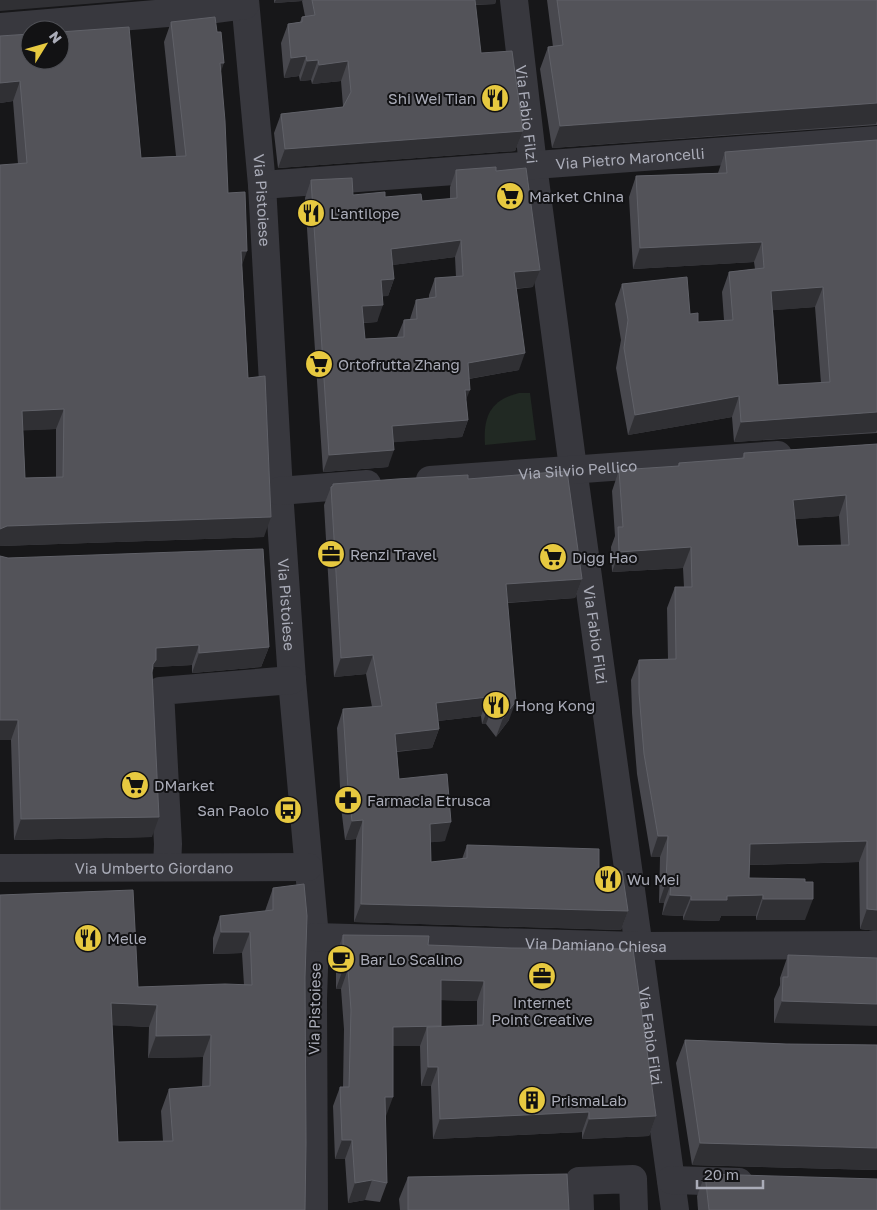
<svg xmlns="http://www.w3.org/2000/svg" width="877" height="1210" font-family="'Golos Text',sans-serif">
<rect width="100%" height="100%" fill="#171719"/>
<!-- green -->
<path fill="#212923" d="M519 393H530L536 440 485 445C483 417 490 400 519 393Z"/>
<g fill="none" stroke-linecap="round" stroke-linejoin="round">
<!-- minor -->
<g stroke="#38383e" stroke-width="28">
<path id="s1" d="M245 0 262 185 279 491 292 680 315 937 313 999 314 1210"/>
<path id="s2" d="M514 0 533 165 573 468 675 1210"/>
<polyline points="0,27 215,9 245,5"/>
<path id="s3" d="M262 185 877 140"/>
<path id="s4" d="M430 480 778 455"/>
<polyline points="279,491 367,484"/>
<polyline points="167,867 168,844 160,691 292,680"/>
<path id="s5" d="M0 868 308 867"/>
<path id="s6" d="M315 937 639 946 877 945"/>
<polyline points="671,1180 739,1182"/>
<polyline points="580,1210 579,1181 633,1179 634,1210"/>
</g>
</g>
<!-- wall -->
<g fill="#48484e" fill-rule="evenodd">
<polygon points="274,0 496,0 495,4 475,5 481,53 523,131 515,151 278,168 274,133 281,114 343,107 343,106 341,81 312,84 311,80 300,81 299,76 284,78 281,43 288,24 300,22 302,17 305,16 302,1 274,3"/>
<polygon points="547,0 877,0 877,125 552,148 540,69 548,47 553,47"/>
<path d="M171 22 221 71 228 193 242 265 248 378 264 537 0 546 18 164 13 101 0 103V36L141 158 176 156 164 42ZM56 429V477L25 478 23 430Z"/>
<path d="M877 140V433L734 442 732 417 628 435 616 368 621 340 615 304 622 284 690 314 698 322 724 320 722 292 729 272 755 269 754 262 633 269 629 197 636 176 718 173 725 152ZM815 307 821 383 778 385 773 310Z"/>
<path d="M456 170 496 171 533 287 516 289 519 370 469 379 466 400 468 420 462 437 393 442 388 467 323 472 305 198 311 180 353 195 422 201 450 199V187ZM455 257 456 277 435 278 429 295V298L416 300 410 319 404 320 397 337 365 339 363 323 377 322 383 296H388L394 279 392 265Z"/>
<path d="M877 444V931L860 929 859 862 750 865 749 878 805 920H756V916H721L719 921 683 920V916L662 915 664 903H659L660 857H651L637 774 632 713 631 680 639 660 668 659 667 608 675 587H684L683 568 612 572 611 547 615 536 612 491 619 470 677 467 679 463 742 458 744 453ZM839 516 841 546H798L795 519Z"/>
<polygon points="468,479 582,579 575,598 508,603 509,720 496,737 486,724 482,724 481,716 438,721 439,729 432,748 397,752 399,779 445,841 431,842 431,862 462,859 467,845 599,870 628,911 621,930 354,922 356,839 345,840 341,807 337,728 343,709 372,707 366,674 334,677 324,505 331,487 332,487 333,484"/>
<polygon points="0,556 269,647 261,667 192,673 192,665 154,667 152,673 152,837 14,840 11,740"/>
<path d="M273 888 305 977V1210H0V895L138 987 244 985 242 953 213 954V938L220 916 265 911ZM112 1025 149 1027 148 1058 203 1057 202 1087 169 1089 161 1111 163 1141 118 1142Z"/>
<path d="M343 935 428 945 511 948 656 1116 649 1136 582 1139V1132L433 1139 431 1086H421L420 1046H393L385 1116 387 1183 380 1202 365 1200 348 1203 345 1159H335L333 1106 340 1087H343L344 1029 341 989H336V955ZM441 1000 477 1001V1025L441 1026Z"/>
<polygon points="788,955 877,958 774,1023 774,999 780,985 780,978"/>
<polygon points="685,1040 786,1044 877,1045 877,1170 692,1165 676,1063"/>
<polygon points="705,1174 877,1210 698,1210 697,1196"/>
<polygon points="408,1177 569,1210 400,1210 399,1199"/>
</g>
<!-- shaded-wall -->
<g fill="#303034">
<polygon points="0,0 135,0 0,11"/>
<polygon points="276,0 303,0 302,1 274,3"/>
<polygon points="468,0 496,0 495,4 466,5"/>
<polygon points="306,56 299,76 284,78 291,58"/>
<polygon points="318,60 311,80 300,81 307,61"/>
<polygon points="348,61 341,81 312,84 319,65"/>
<polygon points="220,63 224,63 217,83"/>
<polygon points="20,81 13,101 0,103 0,83"/>
<polygon points="877,103 877,121 876,124 552,148 560,126"/>
<polygon points="523,131 515,151 278,168 285,149"/>
<polygon points="461,240 455,257 385,266 391,249"/>
<polygon points="762,242 754,262 633,269 640,248"/>
<polygon points="241,251 247,251 240,271"/>
<polygon points="540,270 533,287 507,289 514,272"/>
<polygon points="394,279 388,296 375,297 381,280"/>
<polygon points="823,287 815,307 764,311 771,291"/>
<polygon points="383,305 377,322 356,323 362,306"/>
<polygon points="525,353 519,370 462,380 468,363"/>
<polygon points="465,390 470,390 463,407"/>
<polygon points="739,396 732,417 628,435 635,415"/>
<polygon points="64,409 56,429 14,431 22,411"/>
<polygon points="877,412 877,430 876,432 734,442 741,422"/>
<polygon points="468,420 462,437 385,443 392,426"/>
<polygon points="394,450 388,467 323,472 329,455"/>
<polygon points="846,495 839,516 786,520 793,500"/>
<polygon points="271,517 264,537 0,546 0,529 7,526"/>
<polygon points="691,547 683,568 612,572 619,552"/>
<polygon points="582,579 575,598 499,603 506,584"/>
<polygon points="199,645 192,665 154,667 149,681 156,648"/>
<polygon points="269,647 261,667 192,673 199,653"/>
<polygon points="373,655 366,674 334,677 341,658"/>
<polygon points="488,697 481,716 429,722 436,703"/>
<polygon points="516,701 509,720 496,737 503,718"/>
<polygon points="489,705 493,705 486,724 482,724"/>
<polygon points="0,720 18,720 11,740 0,740"/>
<polygon points="439,729 432,748 388,752 395,734"/>
<polygon points="159,817 152,837 14,840 21,819"/>
<polygon points="363,820 356,839 345,840 352,821"/>
<polygon points="451,822 445,841 424,843 430,824"/>
<polygon points="658,836 668,836 660,857 651,857"/>
<polygon points="867,841 859,862 743,865 750,844"/>
<polygon points="666,882 671,883 664,903 659,903"/>
<polygon points="670,895 691,896 683,916 662,915"/>
<polygon points="763,895 756,916 721,916 719,921 683,920 691,900 727,896"/>
<polygon points="763,899 813,899 805,920 756,920"/>
<polygon points="361,904 628,911 621,930 354,922"/>
<polygon points="867,909 877,910 877,931 860,929"/>
<polygon points="221,932 250,932 242,953 213,954"/>
<polygon points="343,969 348,969 341,989 336,989"/>
<polygon points="441,980 484,981 477,1001 434,1000"/>
<polygon points="782,1001 877,1004 877,1026 774,1023"/>
<polygon points="111,1003 157,1005 149,1027 104,1025"/>
<polygon points="441,1026 427,1027 420,1046 386,1046 393,1027"/>
<polygon points="211,1035 203,1057 148,1058 156,1036"/>
<polygon points="428,1067 438,1067 431,1086 421,1086"/>
<polygon points="385,1097 393,1097 386,1116 377,1117"/>
<polygon points="589,1112 582,1132 433,1139 440,1119"/>
<polygon points="656,1116 649,1136 582,1139 589,1119"/>
<polygon points="342,1140 352,1140 345,1159 335,1159"/>
<polygon points="700,1143 877,1148 877,1170 692,1165"/>
<polygon points="372,1180 365,1200 348,1203 355,1183"/>
</g>
<!-- building -->
<g fill="#535359" stroke="#606168" fill-rule="evenodd">
<polygon points="312,0 475,0 481,53 512,51 523,131 285,149 281,114 343,107 351,92 348,61 319,65 318,60 307,61 306,56 291,58 288,24 302,22 302,17 315,15"/>
<polygon points="557,0 877,0 877,103 560,126 548,47 563,45"/>
<path d="M215 17 217 32H221L224 63H220L225 121 228 193 245 192 247 251H241L248 378 265 376 271 517 7 526 0 529V165L27 163 20 81 0 83V36L30 34V60H60V32L129 27 141 158 186 156 171 22ZM64 409 63 477 25 478 22 411Z"/>
<path d="M877 140V412L741 422 739 396 635 415 624 348 628 320 622 284 687 277 690 314 698 313V322L733 320 729 272 764 268 762 242 640 248 636 176 727 173 725 152ZM823 287 830 382 778 385 771 291Z"/>
<path d="M496 167V171L526 168 540 270 514 272 525 353 468 363 470 390H465L468 420 392 426 394 450 329 455 311 180 352 178 353 195 385 192V197L421 194 422 201 457 198 456 170ZM461 240 463 276 435 278 436 297 416 300 417 319 404 320V337L365 339 362 306 383 305 381 280 394 279 391 249Z"/>
<path d="M877 444V910L867 909V841L750 844 749 878 805 879V882H813V899H763V895L727 896V900H691V896L670 895 671 883 666 882 668 836H658L644 754 639 693V660L676 659 675 587H692L691 547 619 552 618 527H623L619 470 679 466V463L744 458V453ZM846 495 849 545 798 546 793 500Z"/>
<polygon points="567,471 582,579 506,584 516,701 503,718 493,705 489,705 488,697 436,703 439,729 395,734 399,779 447,774 451,822 430,824 431,862 467,858 467,845 599,849 599,870 622,871 628,911 361,904 363,820 352,821 348,788 343,709 382,706 373,655 341,658 331,487 333,486 333,484 397,479 468,475 468,479"/>
<polygon points="263,549 269,647 199,653 199,645 156,648 156,660 153,664 152,672 159,817 21,819 18,720 0,720 0,556 8,558"/>
<path d="M304 884 307 916 305 977 306 1143 305 1210H0V895L133 890 138 987 225 984 252 985 250 932H221L220 916 273 910V888ZM111 1003 157 1005 156 1036 211 1035 210 1086 169 1089 173 1141 118 1142Z"/>
<polygon points="343,935 429,936 428,945 511,948 633,949 656,1116 589,1119 589,1112 440,1119 438,1067 428,1067 427,1027 483,1025 484,999 484,981 441,980 441,1026 393,1027 393,1097 385,1097 387,1183 372,1180 355,1183 352,1140 342,1140 340,1087 349,1087 351,1010 348,969 343,969"/>
<polygon points="788,955 877,958 877,1004 782,1001 783,977 788,977"/>
<polygon points="685,1040 786,1044 877,1045 877,1148 700,1143"/>
<polygon points="567,1174 569,1210 408,1210 408,1177"/>
<polygon points="705,1174 877,1179 877,1210 709,1210"/>
</g>
<!-- icons -->
<defs>
<g id="restaurant-disc" transform="scale(1.4375)"><circle r="9.5" fill="#e7c940" stroke="#121214"/><path d="M-5-6h1v4h1v-4h1v4h1v-4h1v5L-1.5 .5V6h-2V.5L-5-1ZM5-6V6H3V1.5H1.5Q1.5-4 5-6Z" fill="#111"/></g>
<g id="supermarket-disc" transform="scale(1.4375)"><circle r="9.5" fill="#e7c940" stroke="#121214"/><path d="M-6-5.5h2.5l.6 2H6L4.5 2H-2.5L-4.4-4H-6ZM-1.5 3.2a1.3 1.3 0 1 0 .1 0ZM3 3.2a1.3 1.3 0 1 0 .1 0Z" fill="#111"/></g>
<g id="office-disc" transform="scale(1.4375)"><circle r="9.5" fill="#e7c940" stroke="#121214"/><path d="M-6-3h4V-5.5h4V-3h4V5H-6ZM-1-4.5V-3h2v-1.5ZM-6 0V1H6V0Z" fill="#111"/></g>
<g id="pharmacy-disc" transform="scale(1.4375)"><circle r="9.5" fill="#e7c940" stroke="#121214"/><path d="M-2-6h4v4h4v4h-4v4h-4v-4h-4v-4h4Z" fill="#111"/></g>
<g id="bus-disc" transform="scale(1.4375)"><circle r="9.5" fill="#e7c940" stroke="#121214"/><path d="M-5-6H5V4H4V6H2V4H-2V6H-4V4H-5ZM-3.5-4V0h7V-4ZM-3.5 1.2v1.5H-2V1.2ZM2 1.2v1.5H3.5V1.2Z" fill="#111"/></g>
<g id="cafe-disc" transform="scale(1.4375)"><circle r="9.5" fill="#e7c940" stroke="#121214"/><path d="M-5.5-4.5H6V0H3Q3 3.5 0 3.5H-2.5Q-5.5 3.5-5.5 0ZM3-3.2v2h1.7v-2ZM-6 4.5H4V6H-6Z" fill="#111"/></g>
<g id="building-disc" transform="scale(1.4375)"><circle r="9.5" fill="#e7c940" stroke="#121214"/><path d="M-4-6H4V6H1V3H-1V6H-4ZM-2.5-4.3h1.7v1.8h-1.7ZM.8-4.3h1.7v1.8H.8ZM-2.5-1h1.7V.8h-1.7ZM.8-1h1.7V.8H.8Z" fill="#111"/></g>
</defs>
<g fill-rule="evenodd">
<use href="#restaurant-disc" x="495" y="98"/>
<use href="#supermarket-disc" x="510" y="196"/>
<use href="#restaurant-disc" x="311" y="213"/>
<use href="#supermarket-disc" x="319" y="364"/>
<use href="#office-disc" x="331" y="554"/>
<use href="#supermarket-disc" x="553" y="557"/>
<use href="#restaurant-disc" x="496" y="705"/>
<use href="#supermarket-disc" x="135" y="785"/>
<use href="#pharmacy-disc" x="348" y="800"/>
<use href="#bus-disc" x="288" y="810"/>
<use href="#restaurant-disc" x="608" y="879"/>
<use href="#restaurant-disc" x="88" y="938"/>
<use href="#cafe-disc" x="341" y="959"/>
<use href="#office-disc" x="542" y="976"/>
<use href="#building-disc" x="532" y="1100"/>
</g>
<g text-anchor="middle" dominant-baseline="central" stroke-width="4" stroke-linejoin="round" paint-order="stroke">
<!-- poi labels -->
<g font-size="15" fill="#aaacb8" stroke="#121214" text-anchor="start">
<text x="476" y="98" text-anchor="end">Shi Wei Tian</text>
<text x="529" y="196">Market China</text>
<text x="330" y="213">L'antilope</text>
<text x="338" y="364">Ortofrutta Zhang</text>
<text x="350" y="554">Renzi Travel</text>
<text x="572" y="557">Digg Hao</text>
<text x="515" y="705">Hong Kong</text>
<text x="154" y="785">DMarket</text>
<text x="367" y="800">Farmacia Etrusca</text>
<text x="269" y="810" text-anchor="end">San Paolo</text>
<text x="627" y="879">Wu Mei</text>
<text x="107" y="938">Melle</text>
<text x="360" y="959">Bar Lo Scalino</text>
<text x="542" y="1002" text-anchor="middle">Internet<tspan x="542" dy="17">Point Creative</tspan></text>
<text x="551" y="1100">PrismaLab</text>
</g>
<!-- street labels -->
<g font-size="15" fill="#aaacb8" stroke="#121214">
<text stroke="none"><textPath href="#s2" startOffset="115">Via Fabio Filzi</textPath></text>
<text stroke="none"><textPath href="#s3" startOffset="369">Via Pietro Maroncelli</textPath></text>
<text stroke="none"><textPath href="#s1" startOffset="201">Via Pistoiese</textPath></text>
<text stroke="none"><textPath href="#s4" startOffset="148">Via Silvio Pellico</textPath></text>
<text stroke="none"><textPath href="#s1" startOffset="606">Via Pistoiese</textPath></text>
<text stroke="none"><textPath href="#s2" startOffset="640">Via Fabio Filzi</textPath></text>
<text stroke="none"><textPath href="#s5" startOffset="154">Via Umberto Giordano</textPath></text>
<text stroke="none"><textPath href="#s6" startOffset="281">Via Damiano Chiesa</textPath></text>
<text transform="translate(314 1009) rotate(-89)">Via Pistoiese</text>
<text stroke="none"><textPath href="#s2" startOffset="1045">Via Fabio Filzi</textPath></text>
</g>
</g>
<!-- north arrow -->
<g transform="translate(45 45) rotate(53)"><circle r="24" fill="#121214" stroke="#4f5056"/>
<path d="M0-4L9 19L0 12L-9 19Z" fill="#e7c940"/>
<text y="-8" font-size="14" font-weight="bold" text-anchor="middle" fill="#aaacb8">N</text>
</g>
<!-- scale -->
<path d="M697 1180v8h66v-8" fill="none" stroke="#aaacb8" stroke-width="2.5"/>
<text x="704" y="1180" font-size="15" fill="#aaacb8" stroke="#121214" stroke-width="4" paint-order="stroke">20 m</text>
</svg>
